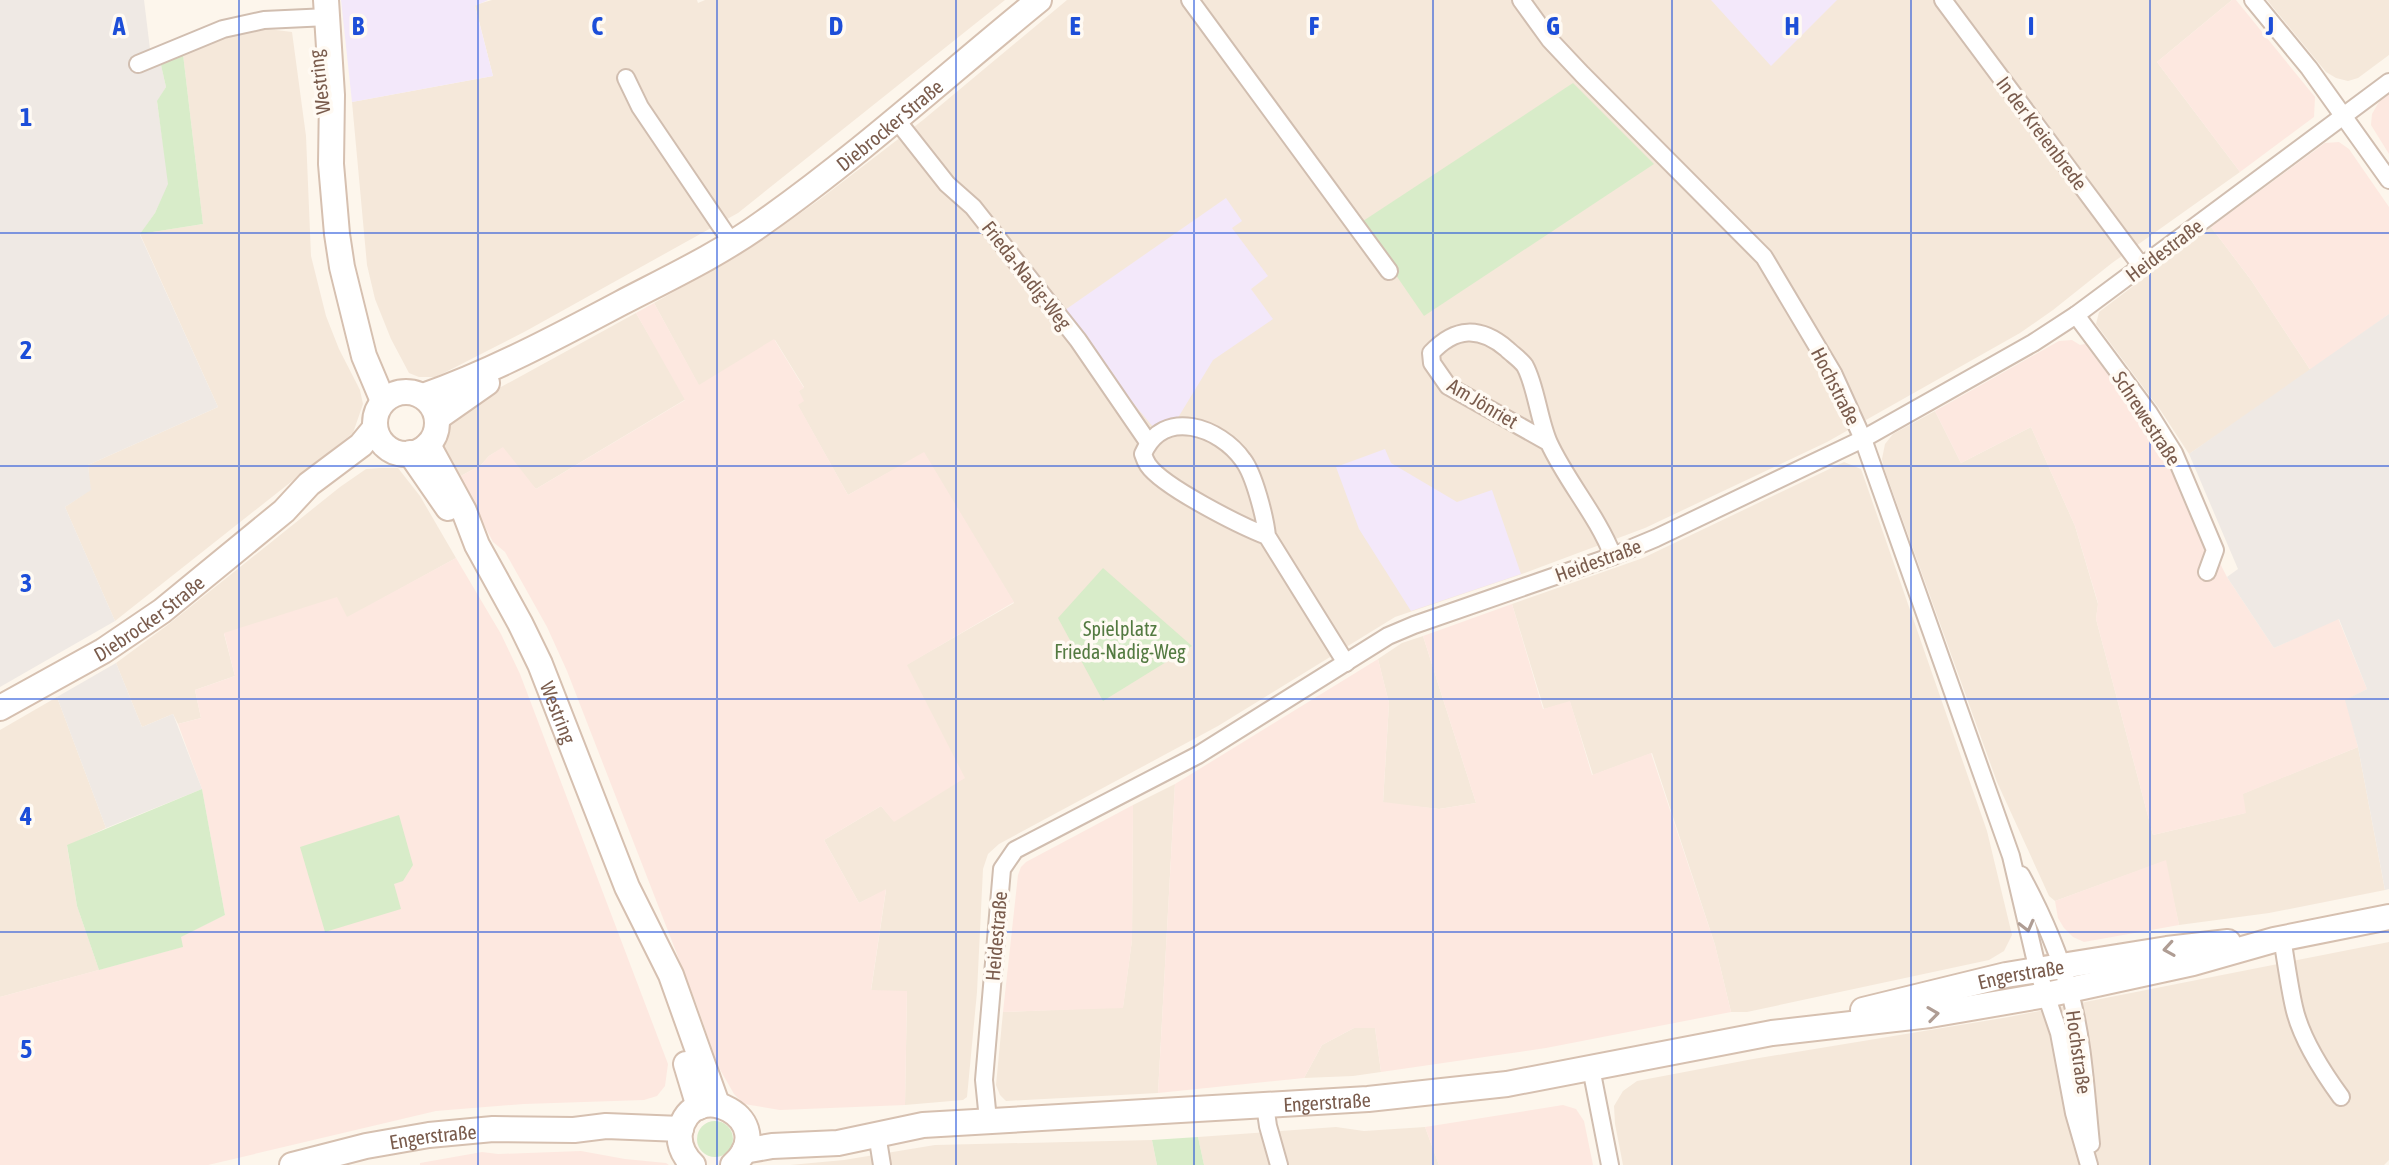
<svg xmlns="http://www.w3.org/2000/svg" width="2389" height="1165" font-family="'Asap Condensed',sans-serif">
<rect width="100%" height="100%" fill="#fdf6ec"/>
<!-- residential -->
<g fill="#f5e8da">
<polygon points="492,0 697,0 698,3 705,0 1005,0 738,213 526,331 436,377 419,377 409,373 391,339 375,299 367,265 352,102 493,76 475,5"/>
<polygon points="1067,0 2232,0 2157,62 2240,172 2112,263 2053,310 2020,333 1827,442 1645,528 1519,575 1395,617 1218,726 999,844 988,854 983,869 977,992 967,1097 963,1100 905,1105 907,992 871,991 886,890 859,903 824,840 881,806 894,821 906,665 1014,603 924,453 848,495 797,404 799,391 804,387 775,340 699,386 654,303 751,248 819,200 923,120"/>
<polygon points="2267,0 2389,0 2389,55 2358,78 2348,81 2336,78 2326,72"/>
<polygon points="268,29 292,32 306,136 311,256 326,316 339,349 360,390 363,404 353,433 115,621 65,507 90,490 88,465 218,407 140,234 203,224 183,54 224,37"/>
<polygon points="2211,227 2251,280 2311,371 2189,454 2161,411 2096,324 2099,312"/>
<polygon points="636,313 686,399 536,489 499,450 489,456 481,465 459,477 443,449 449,423 459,410"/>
<polygon points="1935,411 1961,463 2031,427 2075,526 2098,604 2096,619 2153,835 2245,813 2242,794 2358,747 2385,890 2269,913 2179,925 2165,861 2055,901 2049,896 1997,782 1884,468 1882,459 1885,444 1893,434"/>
<polygon points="1844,462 1861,469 1987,831 2012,935 2004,951 1989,960 1747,1012 1731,1012 1715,945 1652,753 1593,775 1570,702 1544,709 1512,604 1643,558"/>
<polygon points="381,468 398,468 420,496 456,558 347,618 224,634 235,676 195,690 201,718 178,724 173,714 142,727 116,663 169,624 340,487 366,469"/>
<polygon points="1423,636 1476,803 1439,809 1383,803 1389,703 1378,659 1402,643"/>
<polygon points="57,697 106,828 67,846 77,906 99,970 0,997 0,730"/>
<polygon points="1175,784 1158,1093 1006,1101 1000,1095 996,1085 1003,1012 1123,1007 1132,940 1133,805"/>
<polygon points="2389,942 2389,1160 2384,1165 1623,1165 1615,1124 1614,1106 1623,1091 1637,1081 1753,1059 2009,1017"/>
<polygon points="1354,1028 1375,1028 1381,1072 1353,1076 1304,1078 1322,1045"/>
<polygon points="1336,1127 1364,1131 1425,1127 1439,1165 1204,1165 1198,1137"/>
<polygon points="1152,1140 1157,1165 790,1165 844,1160 935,1145"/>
</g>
<!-- commercial -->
<g fill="#fde8e0">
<polygon points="2232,0 2236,0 2315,97 2314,117 2240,172 2157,62"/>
<polygon points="2389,94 2389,154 2371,125 2372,114 2379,102"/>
<polygon points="2339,142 2349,149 2389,207 2389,314 2311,371 2251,280 2211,227 2325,143"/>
<polygon points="654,303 699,385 774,339 804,388 799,391 804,401 798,405 848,495 924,452 1014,602 907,665 965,778 894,822 881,806 824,840 859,903 886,889 871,990 907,991 905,1105 780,1110 744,1104 734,1094 718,1066 696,1003 567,671 547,627 505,552 493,542 459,477 481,465 489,456 503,447 536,489 685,400 636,313"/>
<polygon points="2072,340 2080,345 2085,344 2154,435 2227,577 2274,648 2338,618 2367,689 2346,700 2358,747 2243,794 2246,813 2153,835 2096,619 2098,603 2075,526 2031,427 1961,463 1935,411 2059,341"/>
<polygon points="456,558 501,634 520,674 668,1064 665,1086 657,1096 644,1100 524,1104 436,1111 208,1165 0,1165 0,997 182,947 180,937 225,915 202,789 178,724 201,718 195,690 235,676 224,633 337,597 347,617"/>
<polygon points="1512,604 1543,709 1570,701 1592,775 1651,753 1715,945 1731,1012 1546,1048 1381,1072 1375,1028 1354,1028 1322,1045 1304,1078 1158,1093 1175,784 1378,659 1389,703 1383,802 1439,809 1476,803 1423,636"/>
<polygon points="1133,805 1132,940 1123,1008 1003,1012 1018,875 1021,867 1026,862"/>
<polygon points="2166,860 2179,925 2084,942 2073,937 2064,928 2058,918 2055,901"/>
<polygon points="1563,1105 1576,1109 1584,1121 1593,1165 1439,1165 1425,1127"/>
<polygon points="581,1151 625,1159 666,1163 669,1165 420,1165 420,1163 482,1152 498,1154"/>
</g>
<!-- industrial -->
<g fill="#efe9e4">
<polygon points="0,0 144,0 150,49 161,65 166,87 157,102 169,184 155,213 140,235 218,407 88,465 91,490 65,507 115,621 0,687"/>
<polygon points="2389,314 2389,889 2385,890 2358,747 2345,700 2367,689 2339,619 2274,648 2227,577 2238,569 2189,454"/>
<polygon points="116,663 142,727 173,714 202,789 106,828 57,697"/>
</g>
<!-- education -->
<g fill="#f3e8fa">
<polygon points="341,0 488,0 475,6 493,76 352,102"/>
<polygon points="1711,0 1837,0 1771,66"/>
<polygon points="1226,198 1242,221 1232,228 1268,276 1251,289 1273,319 1213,360 1176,421 1154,428 1085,346 1090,341 1065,310"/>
<polygon points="1385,449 1391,463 1457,502 1492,490 1521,574 1411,611 1359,529 1336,467"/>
</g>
<!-- green -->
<g fill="#d8ecc9">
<polygon points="183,54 203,224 140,234 155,213 168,184 157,101 166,87 161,65"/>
<polygon points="1573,83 1654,164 1424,316 1360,223"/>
<polygon points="1103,568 1192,646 1103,701 1058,618"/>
<polygon points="202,789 225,915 181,937 183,947 99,970 77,906 67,845"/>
<polygon points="399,815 413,865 403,881 394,884 401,909 325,932 300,847"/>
<circle cx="715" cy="1139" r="18"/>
<polygon points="1198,1137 1204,1165 1157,1165 1152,1140"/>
</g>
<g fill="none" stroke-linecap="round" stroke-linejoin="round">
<!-- street casing -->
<g stroke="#d1beb0" stroke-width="20">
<g id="street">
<polyline points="1190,0 1389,271"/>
<polyline points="1521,0 1550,40 1582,74 1764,257 1833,373 1863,439 2011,856 2038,971 2059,1033 2074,1113 2089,1165"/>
<polyline points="1943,0 2142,267"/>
<polyline points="2253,0 2309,68 2389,180"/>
<polyline points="138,64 223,29 264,20 328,17"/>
<polyline points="626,78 640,107 732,243"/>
<polyline points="895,118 947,184 973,207 1078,340 1148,442"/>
<polyline points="2076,315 2149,413 2174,453 2215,550 2207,572"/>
<path d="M1548 442 1448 386 1432 363 1431 353C1455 327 1480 326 1507 349 1512 354 1521 360 1525 366 1536 386 1539 421 1549 443 1567 482 1597 515 1613 556"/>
<path d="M1267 536C1241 526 1163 487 1148 465 1146 462 1144 457 1143 454 1163 407 1220 427 1243 460 1254 474 1265 517 1267 536L1346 663"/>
<path d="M2021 875C2041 912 2058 949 2069 990 2083 1036 2086 1095 2091 1144"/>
<path d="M2282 938C2286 961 2289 985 2294 1007 2301 1039 2322 1071 2341 1097"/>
<polyline points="1591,1068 1610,1165"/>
<polyline points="1265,1105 1268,1126 1279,1165"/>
<polyline points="988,1120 984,1080 1002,869 1015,850 1198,755 1388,636 1414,625 1613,556 1656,538 1863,439 2033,343 2076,315 2389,82"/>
<polyline points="877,1134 882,1165"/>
</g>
</g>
<!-- secondary casing -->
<g stroke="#d6c0b0" stroke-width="28">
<g id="secondary">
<polyline points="326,0 332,95 331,164 337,234 342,267 364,356 383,401"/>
<circle cx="406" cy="423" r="31"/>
<path id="s1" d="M423 396C491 372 557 337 621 303 669 278 720 254 764 222 859 155 948 74 1039 0"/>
<polyline points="437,418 487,383"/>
<path id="s2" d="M428 445 464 511 477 545 520 623 540 664 627 887 671 975 717 1104"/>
<polyline points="410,453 448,508"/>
<path id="s3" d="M0 708 103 651 162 611 284 511 309 484 361 445 375 428"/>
<path id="s4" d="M1863 1010 2006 975 2167 949 2228 942"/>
<polyline points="686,1064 699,1107"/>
<path id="s5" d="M744 1151 772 1146 838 1143 923 1125 1368 1099 1507 1084 1772 1033 1930 1015 2046 995 2193 963 2274 940 2389 917"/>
<path id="s6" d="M292 1165 366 1146 429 1135 493 1129 574 1130 606 1126 681 1129"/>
<path d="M693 1165C684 1156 678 1146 680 1132 692 1073 782 1121 733 1165"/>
</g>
</g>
<!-- street -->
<use href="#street" stroke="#fff" stroke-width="16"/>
<!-- secondary -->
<use href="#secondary" stroke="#fff" stroke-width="24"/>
</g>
<!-- one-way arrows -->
<defs><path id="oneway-chevron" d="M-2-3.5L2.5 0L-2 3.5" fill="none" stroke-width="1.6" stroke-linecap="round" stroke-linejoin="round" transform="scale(2)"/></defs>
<g stroke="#af9d94">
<use href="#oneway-chevron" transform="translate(2027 926) rotate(76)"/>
<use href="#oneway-chevron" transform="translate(2169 949) rotate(171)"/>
<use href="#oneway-chevron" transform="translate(1933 1014) rotate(-8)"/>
</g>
<!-- grid -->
<path fill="none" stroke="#1d4ed8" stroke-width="2" stroke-opacity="0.55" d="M239 0V1165M478 0V1165M717 0V1165M956 0V1165M1194 0V1165M1433 0V1165M1672 0V1165M1911 0V1165M2150 0V1165M0 233H2389M0 466H2389M0 699H2389M0 932H2389"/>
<g text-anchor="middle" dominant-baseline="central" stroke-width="7" stroke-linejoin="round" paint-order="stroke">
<!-- street labels -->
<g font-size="20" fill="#7a5c4d" stroke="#fffaf3">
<text transform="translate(319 82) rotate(-97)">Westring</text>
<text stroke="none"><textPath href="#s1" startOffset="542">Diebrocker Straße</textPath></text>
<text transform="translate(2042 133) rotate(53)">In der Kreienbrede</text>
<text transform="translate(2164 250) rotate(-37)">Heidestraße</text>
<text transform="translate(1027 275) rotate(52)">Frieda-Nadig-Weg</text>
<text transform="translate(1836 386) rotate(63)">Hochstraße</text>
<text transform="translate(1483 403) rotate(31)">Am Jönriet</text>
<text transform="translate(2147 418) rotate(57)">Schrewestraße</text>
<text transform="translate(1598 560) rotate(-20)">Heidestraße</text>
<text stroke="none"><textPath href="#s3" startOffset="174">Diebrocker Straße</textPath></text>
<text stroke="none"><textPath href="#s2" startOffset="298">Westring</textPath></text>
<text transform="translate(996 936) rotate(-85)">Heidestraße</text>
<text stroke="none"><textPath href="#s4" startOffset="162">Engerstraße</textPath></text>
<text transform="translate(2079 1052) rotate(82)">Hochstraße</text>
<text stroke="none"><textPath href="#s5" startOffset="586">Engerstraße</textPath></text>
<text stroke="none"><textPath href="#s6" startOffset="144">Engerstraße</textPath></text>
</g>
<!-- park labels -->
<g font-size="20" fill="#537a41" stroke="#fffaf3">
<text x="1120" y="628">Spielplatz<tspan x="1120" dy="23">Frieda-Nadig-Weg</tspan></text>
</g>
</g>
<g font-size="26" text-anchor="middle" font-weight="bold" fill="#1d4ed8" stroke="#fffaf3" stroke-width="7" stroke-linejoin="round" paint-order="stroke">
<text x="119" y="35">A</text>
<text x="358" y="35">B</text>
<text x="597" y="35">C</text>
<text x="836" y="35">D</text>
<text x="1075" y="35">E</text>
<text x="1314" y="35">F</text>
<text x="1553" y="35">G</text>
<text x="1792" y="35">H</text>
<text x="2031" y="35">I</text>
<text x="2270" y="35">J</text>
<text x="26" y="126">1</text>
<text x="26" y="359">2</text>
<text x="26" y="592">3</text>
<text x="26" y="825">4</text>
<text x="26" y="1058">5</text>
</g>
</svg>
